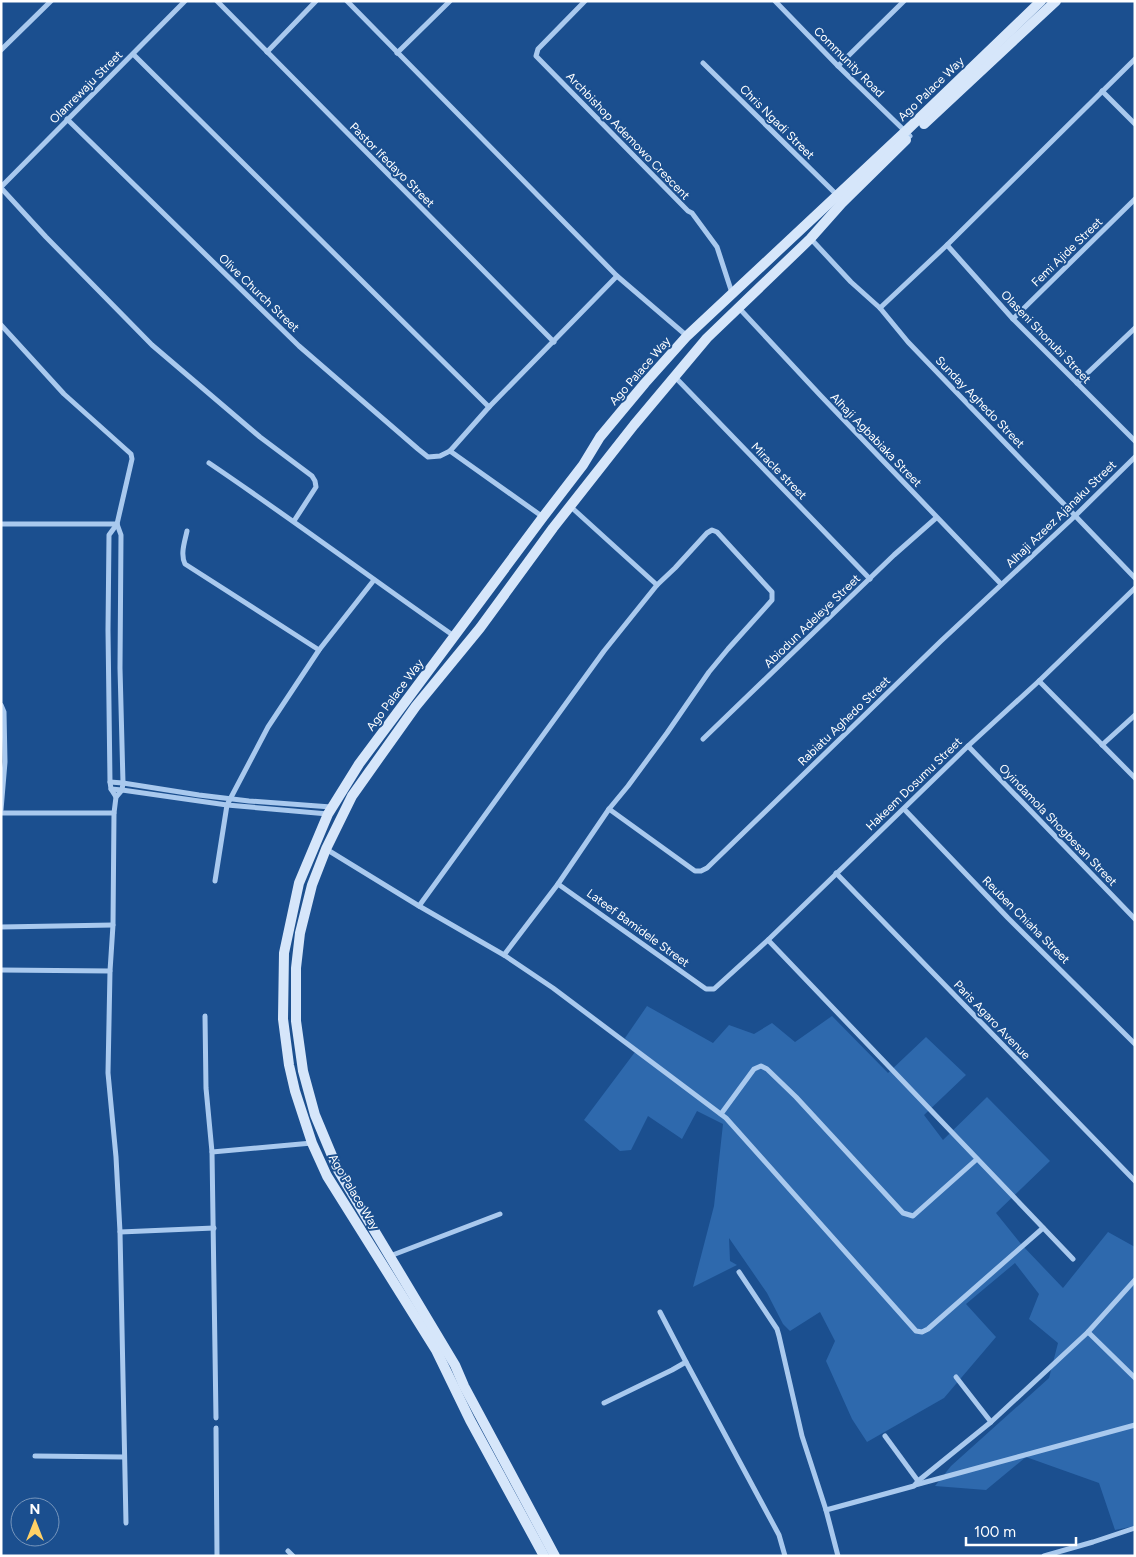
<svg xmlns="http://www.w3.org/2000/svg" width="1136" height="1557" font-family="Figtree,sans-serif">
<rect width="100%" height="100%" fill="#1b4f8f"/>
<!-- green -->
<polygon fill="#2e69ad" points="647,1006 713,1043 729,1025 754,1034 772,1023 795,1042 832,1016 888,1073 926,1037 966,1075 924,1115 943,1140 987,1097 1050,1161 996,1213 1021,1244 1063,1288 1108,1232 1135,1247 1135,1526 1115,1530 1099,1483 1026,1457 986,1490 935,1486 951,1466 1049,1378 1058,1343 1029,1319 1039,1294 1015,1263 966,1304 996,1337 944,1398 867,1442 852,1419 826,1361 835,1341 820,1312 790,1331 783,1324 767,1293 729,1238 730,1261 737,1265 693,1287 714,1206 723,1124 697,1111 682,1139 648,1116 631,1150 620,1151 584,1120 635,1052 625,1038"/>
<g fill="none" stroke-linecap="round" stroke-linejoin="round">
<!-- street -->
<g stroke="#a9c9ee" stroke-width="5">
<polyline points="217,1 554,342"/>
<polyline points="347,1 617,276 687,336"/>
<polyline points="585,1 538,49 536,56 688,211 692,213 717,247 732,293"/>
<polyline points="775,1 838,66 910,136"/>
<polyline points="1,50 51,1"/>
<polyline points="267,52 316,1"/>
<polyline points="397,53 450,1"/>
<polyline points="133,54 489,407"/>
<polyline points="703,63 837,195"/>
<polyline points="838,66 904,1"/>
<polyline points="1102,91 1135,124"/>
<polyline points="67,119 299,346 418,449 428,457 440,456 450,451 489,407 617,276"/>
<polyline points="1,187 185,1"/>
<polyline points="1,188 46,237 152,345 260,437 312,476 315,481 316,487 294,521"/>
<polyline points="811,239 851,282 880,308 908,342 1135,578"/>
<polyline points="947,245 1013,319 1135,441"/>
<polyline points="738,307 821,396 1001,584"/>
<polyline points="880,308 947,245 1135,59"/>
<polyline points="1013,319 1135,199"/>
<polyline points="1,325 64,394 131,454 132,459 117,524 109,535 108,630 110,782 111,789 116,797"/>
<polyline points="675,377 870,579"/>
<polyline points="1077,383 1135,328"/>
<polyline points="450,451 543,517"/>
<path d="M209 463C292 519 372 579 454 636"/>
<polyline points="571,507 657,585"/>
<polyline points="1,524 117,524"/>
<path d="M187 531C185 541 180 554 185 564L319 650"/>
<polyline points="1039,681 1135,778"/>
<polyline points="1,705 4,712 5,762 1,810"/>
<polyline points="703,739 894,555 936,518"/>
<polyline points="1102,745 1135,715"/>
<polyline points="968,746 1135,919"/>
<polyline points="110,782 123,783 199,795 249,801 331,807"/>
<polyline points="111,789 122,790 227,805 328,814"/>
<polyline points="609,809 695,871 701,871 707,868 941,641 1075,516 1135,457"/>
<polyline points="904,809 1008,918 1135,1044"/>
<polyline points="1,813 114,813 116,797 122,790 123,783 120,668 121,535 117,524"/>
<polyline points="114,813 113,925 110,971 108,1073 116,1157 120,1232 126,1523"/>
<polyline points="326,849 419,906 504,955 553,988 726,1118 916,1331 922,1332 928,1329 1043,1228"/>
<polyline points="836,873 1135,1181"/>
<polyline points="215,881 227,805 268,727 319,650 374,580"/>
<polyline points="558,884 706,989 714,989 768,940 968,746 1039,681 1135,588"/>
<polyline points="419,906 604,651 657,585 675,568 707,533 712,530 717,532 772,592 772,600 728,649 709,672 667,733 628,786 609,809 558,884 504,955"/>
<polyline points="1,927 113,925"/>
<polyline points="768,940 1073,1259"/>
<polyline points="1,970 110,971"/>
<polyline points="205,1016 206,1088 212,1152 216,1418"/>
<polyline points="721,1114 754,1069 761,1066 767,1069 796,1097 903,1213 913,1216 977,1159"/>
<polyline points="212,1152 312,1143"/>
<polyline points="120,1232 214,1228"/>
<polyline points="390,1256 500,1214"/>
<polyline points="739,1272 777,1329 779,1336 802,1436 826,1510 838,1556"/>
<polyline points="1088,1332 1135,1378"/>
<polyline points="686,1362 779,1535 785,1556"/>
<polyline points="956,1377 991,1422"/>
<polyline points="604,1403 672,1370 686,1362 660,1312"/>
<polyline points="216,1428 217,1556"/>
<polyline points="885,1436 918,1481"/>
<polyline points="35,1456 124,1457"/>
<polyline points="915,1485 1135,1425"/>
<polyline points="826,1510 914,1486 918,1481 991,1422 1088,1332 1135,1280"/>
<polyline points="288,1551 293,1556"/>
<polyline points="1044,1556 1093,1542 1135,1528"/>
</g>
<!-- secondary -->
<g stroke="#d6e6fa" stroke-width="10">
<polyline points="924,124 1056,1"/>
<polyline points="544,1556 470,1420 436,1350 327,1176 312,1143 295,1091 289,1065 283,1019 284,953 299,883 328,814 359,764 543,517 583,465 600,437 645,383 687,336 906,131 1041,1"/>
<polyline points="555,1556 464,1386 455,1365 338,1170 315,1115 303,1071 296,1021 296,968 300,933 312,885 326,849 352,796 369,772 416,706 480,628 553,528 634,425 707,338 810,239 842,203 906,140"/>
</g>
</g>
<g text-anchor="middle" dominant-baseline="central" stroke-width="4" stroke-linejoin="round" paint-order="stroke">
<!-- street labels -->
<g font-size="12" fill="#fff" stroke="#1b4f8f">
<text transform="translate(849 62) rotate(45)">Community Road</text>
<text transform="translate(86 87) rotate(-45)">Olanrewaju Street</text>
<text transform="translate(931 89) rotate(-44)">Ago Palace Way</text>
<text transform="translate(777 122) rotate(45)">Chris Ngadi Street</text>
<text transform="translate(628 136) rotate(46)">Archbishop Ademowo Crescent</text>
<text transform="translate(392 165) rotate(45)">Pastor Ifedayo Street</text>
<text transform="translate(1067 252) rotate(-44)">Femi Ajide Street</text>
<text transform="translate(259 293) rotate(44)">Olive Church Street</text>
<text transform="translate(1046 337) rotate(46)">Olaseni Shonubi Street</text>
<text transform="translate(640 371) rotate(-49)">Ago Palace Way</text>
<text transform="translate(980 402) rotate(46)">Sunday Aghedo Street</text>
<text transform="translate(876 440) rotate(46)">Alhaji Agbabiaka Street</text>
<text transform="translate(779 471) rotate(46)">Miracle street</text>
<text transform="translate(1061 514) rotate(-44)">Alhaji Azeez Ajanaku Street</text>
<text transform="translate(812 621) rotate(-44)">Abiodun Adeleye Street</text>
<text transform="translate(395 695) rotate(-53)">Ago Palace Way</text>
<text transform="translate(844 721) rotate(-44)">Rabiatu Aghedo Street</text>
<text transform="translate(914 784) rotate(-44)">Hakeem Dosumu Street</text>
<text transform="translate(1058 825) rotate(46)">Oyindamola Shogbesan Street</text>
<text transform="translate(1026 920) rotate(45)">Reuben Chiaha Street</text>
<text transform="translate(638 928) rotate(36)">Lateef Bamidele Street</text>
<text transform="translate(992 1020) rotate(46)">Paris Agaro Avenue</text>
<text transform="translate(354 1192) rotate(59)">Ago Palace Way</text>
</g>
</g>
<!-- border -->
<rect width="1136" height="1557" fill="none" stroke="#ffffff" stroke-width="5"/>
<!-- north arrow -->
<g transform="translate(35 1522)"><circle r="24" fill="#1b4f8f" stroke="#7695bc"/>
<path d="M0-4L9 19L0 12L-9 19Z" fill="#ffd166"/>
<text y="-8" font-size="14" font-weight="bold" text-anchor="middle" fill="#ffffff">N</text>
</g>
<!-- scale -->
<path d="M966 1537v8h110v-8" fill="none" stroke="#ffffff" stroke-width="2.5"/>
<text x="974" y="1537" font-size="15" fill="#ffffff" stroke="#1b4f8f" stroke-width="4" paint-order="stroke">100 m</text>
</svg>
